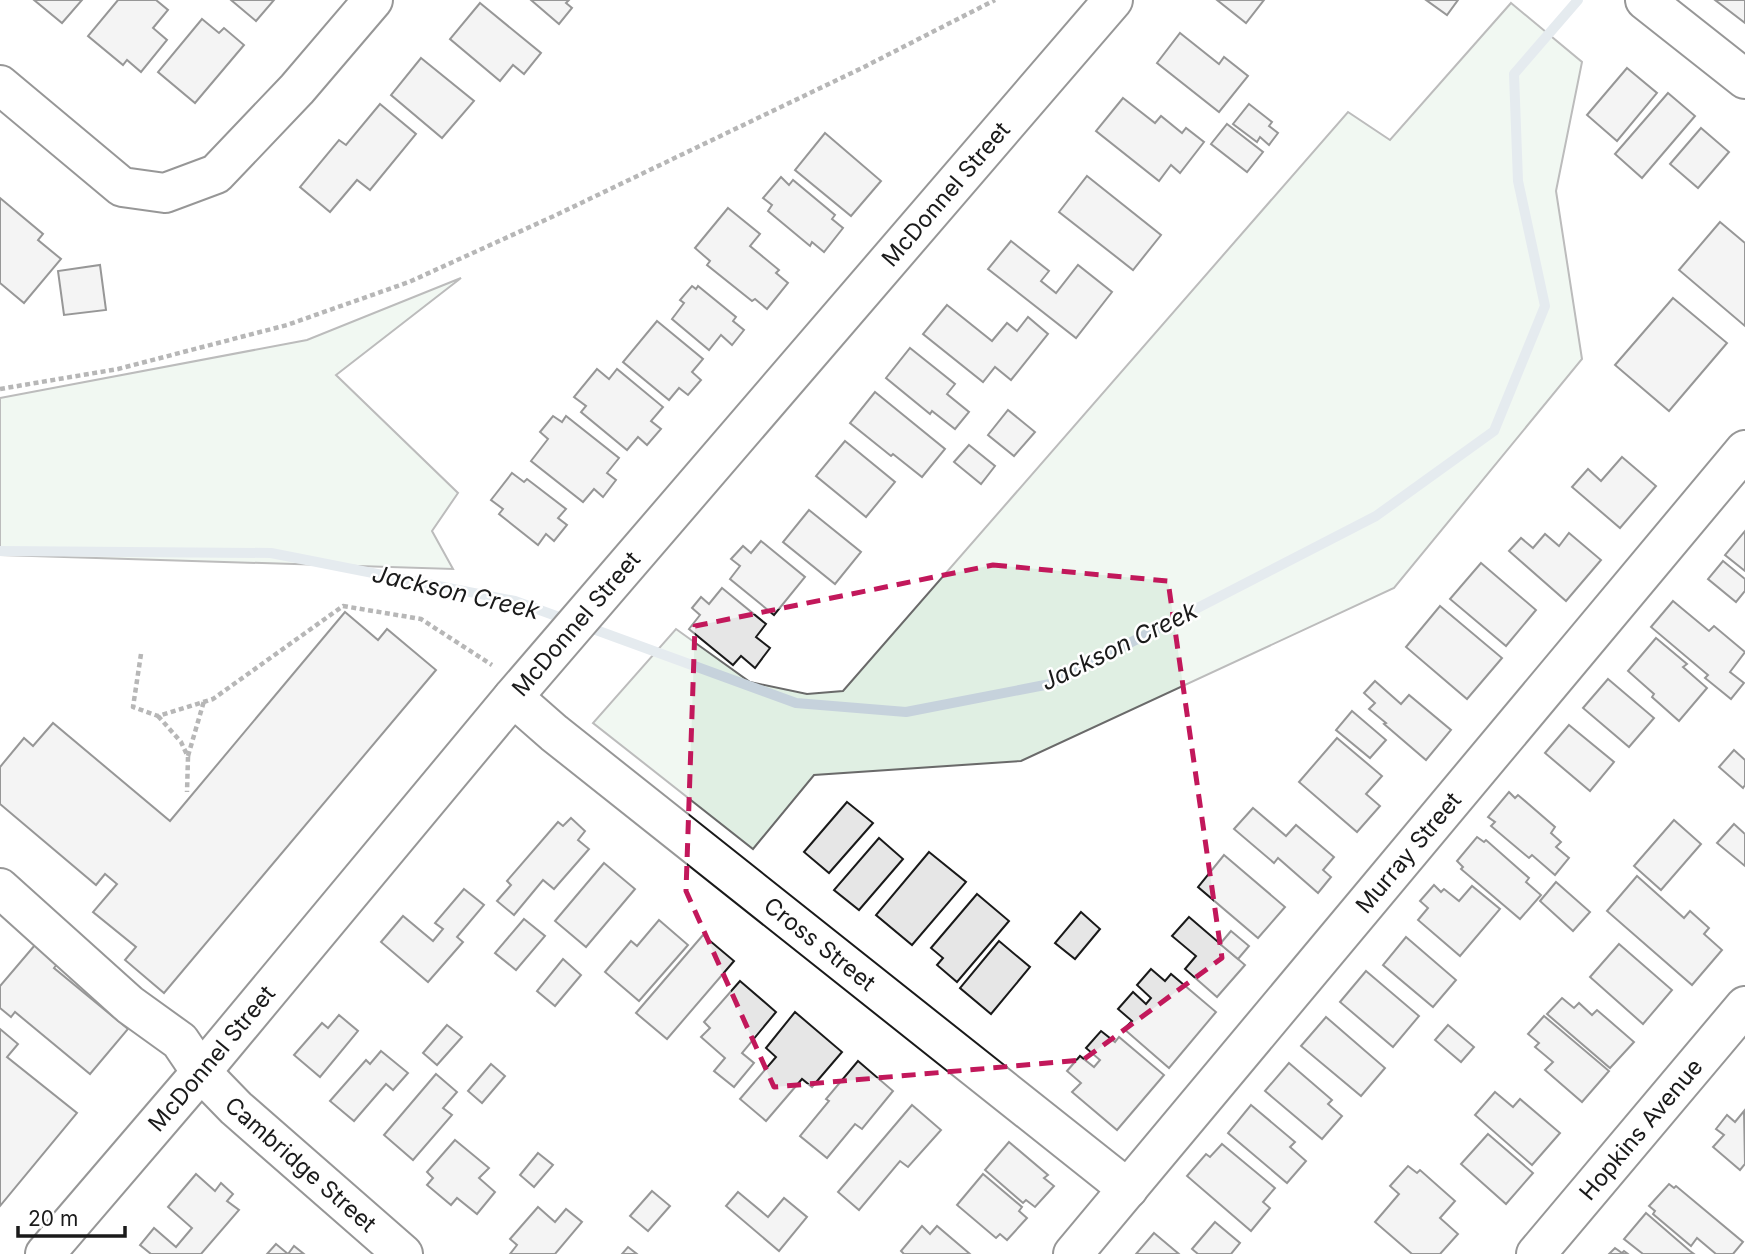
<svg xmlns="http://www.w3.org/2000/svg" width="1745" height="1254" font-family="Inter,sans-serif">
<rect width="100%" height="100%" fill="#fff"/>
<!-- green -->
<g fill="#e0efe3" stroke="#6a6a6a" stroke-width="2">
<polygon points="1511,3 1582,62 1556,191 1582,359 1394,588 1021,761 814,775 753,849 593,723 676,629 750,682 807,694 843,691 1348,112 1390,140"/>
<polygon points="461,278 336,375 458,493 432,531 453,569 0,555 0,398 307,340"/>
</g>
<g fill="none" stroke-linecap="round" stroke-linejoin="round">
<!-- stream -->
<g stroke="#c6d2dc" stroke-width="10">
<polyline points="0,551 271,553 515,601 570,621"/>
<polyline points="585,626 796,703 906,712 1050,684 1376,516 1494,431 1545,306 1518,181 1514,74 1578,0"/>
</g>
</g>
<!-- building -->
<g fill="#e6e6e6" stroke="#1a1a1a" stroke-width="2">
<polygon points="34,0 82,0 62,23"/>
<polygon points="118,0 156,0 168,10 153,28 167,40 141,72 127,60 123,65 88,36"/>
<polygon points="231,0 274,0 256,21"/>
<polygon points="531,0 569,0 566,3 572,8 559,24"/>
<polygon points="1217,0 1264,0 1246,23"/>
<polygon points="1426,0 1458,0 1447,15"/>
<polygon points="1715,0 1745,0 1745,23"/>
<polygon points="480,3 541,53 524,74 513,65 500,81 450,39"/>
<polygon points="202,19 219,33 224,28 244,45 195,103 158,72"/>
<polygon points="1180,33 1219,64 1224,57 1248,76 1219,112 1157,63"/>
<polygon points="421,58 474,101 442,138 391,95"/>
<polygon points="1627,68 1657,93 1617,141 1587,115"/>
<polygon points="1668,93 1695,116 1642,178 1615,154"/>
<polygon points="1123,98 1155,123 1161,116 1182,133 1186,128 1204,142 1180,173 1171,165 1159,181 1096,131"/>
<polygon points="380,104 416,134 370,190 357,180 330,212 300,187 339,140 346,145"/>
<polygon points="1249,104 1272,122 1269,126 1278,133 1269,145 1260,137 1257,142 1233,124"/>
<polygon points="1227,124 1263,152 1247,172 1211,144"/>
<polygon points="1701,128 1729,152 1698,188 1670,164"/>
<polygon points="825,133 881,181 851,216 795,170"/>
<polygon points="1087,176 1161,235 1133,270 1059,212"/>
<polygon points="781,177 789,185 793,180 835,215 832,219 843,228 824,252 812,242 810,246 768,211 772,205 763,198"/>
<polygon points="0,198 43,234 38,240 61,259 24,303 0,283"/>
<polygon points="728,208 760,234 750,246 779,270 776,273 788,283 767,309 755,299 752,301 707,265 710,261 695,248"/>
<polygon points="1720,222 1745,243 1745,326 1679,270"/>
<polygon points="1011,241 1049,271 1041,281 1056,293 1078,265 1112,292 1076,338 988,269"/>
<polygon points="100,265 106,310 64,315 58,271"/>
<polygon points="692,286 696,289 698,286 736,317 733,321 744,330 732,345 721,335 709,350 672,319 684,303 680,300"/>
<polygon points="1673,298 1727,343 1669,411 1615,365"/>
<polygon points="947,305 992,341 1007,323 1017,331 1028,317 1048,334 1011,380 995,367 983,382 923,334"/>
<polygon points="657,321 703,359 692,372 701,380 688,395 679,388 669,400 623,362"/>
<polygon points="910,348 955,384 947,394 969,412 955,429 932,411 930,414 886,378"/>
<polygon points="597,369 609,379 617,369 663,407 651,421 661,429 647,445 638,437 627,450 581,412 586,406 574,397"/>
<polygon points="875,392 945,449 922,477 893,454 891,456 850,423"/>
<polygon points="1008,410 1035,432 1014,456 988,435"/>
<polygon points="553,416 562,422 566,416 619,458 607,473 616,480 603,497 594,489 583,502 531,461 548,439 540,432"/>
<polygon points="845,441 895,482 866,517 816,476"/>
<polygon points="969,445 995,466 981,484 954,462"/>
<polygon points="1622,457 1656,486 1620,528 1572,487 1588,469 1601,481"/>
<polygon points="512,473 524,482 527,479 566,509 558,518 567,525 554,541 546,534 538,545 499,514 503,509 491,500"/>
<polygon points="809,510 861,552 835,584 783,542"/>
<polygon points="1745,531 1745,571 1725,555"/>
<polygon points="1569,533 1601,560 1566,601 1509,551 1521,538 1533,548 1545,534 1559,546"/>
<polygon points="761,541 805,577 774,615 730,579 740,566 731,559 743,546 751,553"/>
<polygon points="1723,561 1745,579 1745,591 1736,602 1708,579"/>
<polygon points="1481,563 1536,610 1506,646 1450,599"/>
<polygon points="722,588 766,624 756,637 770,648 755,668 741,656 733,665 689,629 700,615 692,608 701,597 709,604"/>
<polygon points="1673,601 1709,631 1714,626 1745,652 1730,672 1744,683 1731,699 1705,678 1708,675 1651,627"/>
<polygon points="1440,606 1502,658 1467,699 1406,647"/>
<polygon points="345,612 378,640 387,629 436,670 164,993 125,960 136,947 93,912 117,884 105,874 96,885 0,804 0,767 24,738 33,746 53,723 170,821"/>
<polygon points="1656,638 1687,664 1683,667 1707,688 1679,721 1652,697 1654,694 1628,671"/>
<polygon points="1608,679 1654,718 1629,747 1583,708"/>
<polygon points="1375,681 1401,704 1409,695 1451,730 1426,760 1384,724 1386,723 1369,709 1375,703 1364,693"/>
<polygon points="1352,711 1386,740 1370,758 1336,730"/>
<polygon points="1569,725 1614,762 1590,791 1545,753"/>
<polygon points="1337,738 1382,776 1366,794 1380,806 1357,832 1299,782"/>
<polygon points="1734,750 1745,760 1745,785 1743,788 1719,767"/>
<polygon points="1509,792 1515,798 1518,795 1555,827 1551,833 1561,842 1556,847 1569,858 1555,875 1532,855 1529,858 1491,826 1495,822 1488,817"/>
<polygon points="847,802 873,823 829,873 804,852"/>
<polygon points="1253,808 1286,836 1296,825 1334,857 1323,870 1331,877 1318,893 1278,858 1274,863 1234,829"/>
<polygon points="571,818 585,831 578,840 589,849 554,889 543,880 514,915 497,901 511,885 507,881 558,822 563,826"/>
<polygon points="1674,820 1701,844 1661,890 1634,866"/>
<polygon points="1734,824 1745,834 1745,866 1717,843"/>
<polygon points="1477,837 1484,842 1486,840 1529,878 1526,882 1541,895 1520,919 1461,869 1463,867 1457,861"/>
<polygon points="879,838 903,859 859,910 834,890"/>
<polygon points="929,852 966,882 912,945 876,915"/>
<polygon points="1224,855 1285,907 1258,938 1198,887"/>
<polygon points="604,863 635,889 586,947 555,921"/>
<polygon points="1637,876 1684,918 1690,911 1709,928 1704,934 1722,950 1692,985 1607,911"/>
<polygon points="1556,882 1590,912 1573,931 1540,901"/>
<polygon points="1434,885 1441,892 1444,889 1459,901 1472,886 1500,909 1460,956 1418,920 1428,908 1420,901"/>
<polygon points="464,889 484,905 457,937 463,942 428,982 381,942 403,916 433,941 443,929 435,923"/>
<polygon points="977,894 1009,921 957,982 937,965 943,958 931,948"/>
<polygon points="1081,912 1100,929 1075,959 1055,943"/>
<polygon points="1189,917 1245,965 1217,997 1185,969 1196,956 1172,936"/>
<polygon points="524,919 545,936 516,970 495,953"/>
<polygon points="659,920 688,945 639,1001 605,972 631,941 637,946"/>
<polygon points="1231,931 1249,946 1238,959 1220,944"/>
<polygon points="703,935 734,961 667,1039 636,1013"/>
<polygon points="1406,937 1456,980 1433,1007 1383,965"/>
<polygon points="999,941 1030,967 991,1014 960,988"/>
<polygon points="1619,944 1672,990 1643,1024 1590,977"/>
<polygon points="35,945 58,963 54,968 128,1029 90,1074 15,1012 11,1017 0,1008 0,986"/>
<polygon points="563,959 581,975 555,1006 537,991"/>
<polygon points="1151,969 1165,981 1171,974 1216,1012 1169,1068 1124,1029 1132,1021 1118,1009 1133,992 1146,1004 1151,998 1137,985"/>
<polygon points="1366,971 1419,1016 1393,1047 1340,1002"/>
<polygon points="740,981 776,1012 742,1053 754,1063 734,1087 714,1071 725,1058 701,1037 710,1028 704,1022"/>
<polygon points="1562,998 1574,1008 1579,1003 1592,1015 1597,1010 1634,1042 1610,1068 1547,1014"/>
<polygon points="795,1012 842,1052 812,1087 802,1079 766,1121 740,1099 776,1057 766,1048"/>
<polygon points="339,1015 358,1031 320,1077 294,1055 322,1023 328,1028"/>
<polygon points="1544,1016 1609,1071 1582,1102 1545,1070 1553,1062 1535,1047 1539,1043 1528,1034"/>
<polygon points="1326,1017 1385,1068 1361,1096 1301,1046"/>
<polygon points="447,1025 462,1037 437,1065 423,1053"/>
<polygon points="1448,1025 1474,1047 1461,1062 1435,1040"/>
<polygon points="0,1029 18,1044 7,1057 77,1113 0,1206"/>
<polygon points="1101,1031 1115,1042 1119,1037 1164,1075 1117,1130 1072,1092 1081,1083 1067,1071 1080,1056 1094,1067 1100,1060 1086,1048"/>
<polygon points="381,1051 408,1073 393,1090 386,1084 354,1121 330,1101 366,1060 370,1064"/>
<polygon points="858,1061 893,1091 862,1129 855,1124 827,1158 800,1136 829,1101 826,1099"/>
<polygon points="1289,1063 1332,1100 1328,1104 1342,1116 1322,1139 1265,1091"/>
<polygon points="491,1064 505,1076 482,1103 468,1091"/>
<polygon points="436,1074 457,1092 443,1108 452,1115 413,1160 384,1135"/>
<polygon points="1495,1092 1513,1107 1520,1099 1560,1133 1532,1165 1475,1115"/>
<polygon points="912,1105 941,1130 908,1167 900,1161 859,1210 838,1192"/>
<polygon points="1251,1105 1295,1142 1290,1147 1306,1161 1287,1183 1228,1133"/>
<polygon points="1744,1111 1745,1164 1740,1170 1713,1147 1724,1135 1716,1129 1727,1115 1735,1122"/>
<polygon points="1488,1134 1533,1173 1506,1204 1461,1164"/>
<polygon points="455,1140 489,1168 479,1178 495,1192 477,1214 457,1198 451,1205 427,1185 433,1178 427,1172"/>
<polygon points="1009,1142 1048,1175 1044,1178 1054,1186 1035,1207 1026,1200 1023,1203 985,1170"/>
<polygon points="1222,1144 1275,1188 1263,1202 1270,1208 1251,1231 1187,1176 1206,1154 1210,1157"/>
<polygon points="538,1153 553,1165 534,1187 520,1175"/>
<polygon points="1408,1166 1417,1173 1420,1170 1455,1201 1440,1218 1458,1234 1440,1254 1412,1254 1375,1222 1399,1194 1390,1186"/>
<polygon points="196,1174 215,1191 221,1183 233,1194 227,1201 239,1210 201,1254 151,1254 140,1245 154,1228 176,1247 192,1228 168,1207"/>
<polygon points="983,1174 1022,1207 1019,1211 1027,1218 1007,1240 1000,1234 996,1238 957,1205"/>
<polygon points="1669,1184 1674,1188 1676,1186 1743,1242 1733,1254 1716,1254 1697,1238 1691,1246 1653,1214 1655,1211 1649,1206"/>
<polygon points="652,1191 670,1206 648,1231 630,1216"/>
<polygon points="738,1192 768,1217 784,1198 807,1217 779,1251 726,1206"/>
<polygon points="538,1207 555,1222 566,1209 582,1222 555,1254 510,1254 517,1245 510,1239"/>
<polygon points="1646,1213 1690,1251 1694,1254 1643,1254 1624,1239"/>
<polygon points="1215,1222 1240,1243 1231,1254 1198,1254 1192,1249"/>
<polygon points="922,1226 930,1234 937,1226 970,1254 904,1254 901,1251"/>
<polygon points="1154,1233 1179,1254 1136,1254"/>
<polygon points="276,1244 288,1254 294,1246 304,1254 267,1254"/>
<polygon points="628,1247 637,1254 622,1254"/>
<polygon points="1615,1248 1622,1253 1624,1251 1628,1254 1609,1254"/>
</g>
<g fill="none" stroke-linecap="round" stroke-linejoin="round">
<!-- minor casing -->
<g stroke="#1a1a1a" stroke-width="42">
<g id="minor">
<polyline points="1645,0 1745,79"/>
<polyline points="0,85 122,187 165,193 216,174 297,89 373,0"/>
<path id="s1" d="M513 697 554 733 1128 1189"/>
<path id="s2" d="M0 888 130 1005 180 1041 201 1072 236 1108 403 1254"/>
<path id="s3" d="M45 1254 201 1072 513 697 1113 0"/>
<path id="s4" d="M1073 1254 1745 450"/>
<path id="s5" d="M1536 1254 1745 1006"/>
</g>
</g>
<!-- path -->
<g stroke="#5f5f5f" stroke-width="4.5" stroke-dasharray="5 3.5" stroke-linecap="butt">
<polyline points="0,389 118,369 287,325 409,282 554,216 862,68 995,0"/>
<polyline points="141,654 133,707 158,716 213,699 343,606 421,619 492,665"/>
<polyline points="158,716 181,742 188,757 187,792"/>
<polyline points="188,756 204,701"/>
</g>
<!-- minor -->
<use href="#minor" stroke="#fff" stroke-width="38"/>
</g>
<!-- marked area -->
<path d="M0 0H1745V1254H0ZM993 565 1168 581 1222 958 1083 1060 774 1087 686 891 695 626Z" fill="#fff" fill-opacity=".55" fill-rule="evenodd"/>
<path fill="none" stroke="#c2185b" stroke-width="5" stroke-dasharray="14 9" stroke-linejoin="round" d="M993 565 1168 581 1222 958 1083 1060 774 1087 686 891 695 626Z"/>
<g text-anchor="middle" dominant-baseline="central" stroke-width="5" stroke-linejoin="round" paint-order="stroke">
<!-- street labels -->
<g font-size="23" fill="#1a1a1a" stroke="#fff">
<text stroke="none"><textPath href="#s3" startOffset="1391">McDonnel Street</textPath></text>
<text stroke="none"><textPath href="#s3" startOffset="824">McDonnel Street</textPath></text>
<text stroke="none"><textPath href="#s4" startOffset="523">Murray Street</textPath></text>
<text stroke="none"><textPath href="#s1" startOffset="394">Cross Street</textPath></text>
<text stroke="none"><textPath href="#s3" startOffset="257">McDonnel Street</textPath></text>
<text stroke="none"><textPath href="#s5" startOffset="163">Hopkins Avenue</textPath></text>
<text stroke="none"><textPath href="#s2" startOffset="410">Cambridge Street</textPath></text>
</g>
<!-- water labels -->
<g font-size="24" font-style="italic" fill="#1a1a1a" stroke="#fff">
<text transform="translate(456 592) rotate(13)">Jackson Creek</text>
<text transform="translate(1119 646) rotate(-26)">Jackson Creek</text>
</g>
</g>
<!-- scale -->
<path d="M18 1226v10h107v-10" fill="none" stroke="#1a1a1a" stroke-width="3.5"/>
<text x="28" y="1226" font-size="21" fill="#1a1a1a" stroke="#ffffff" stroke-width="5" paint-order="stroke">20 m</text>
</svg>
